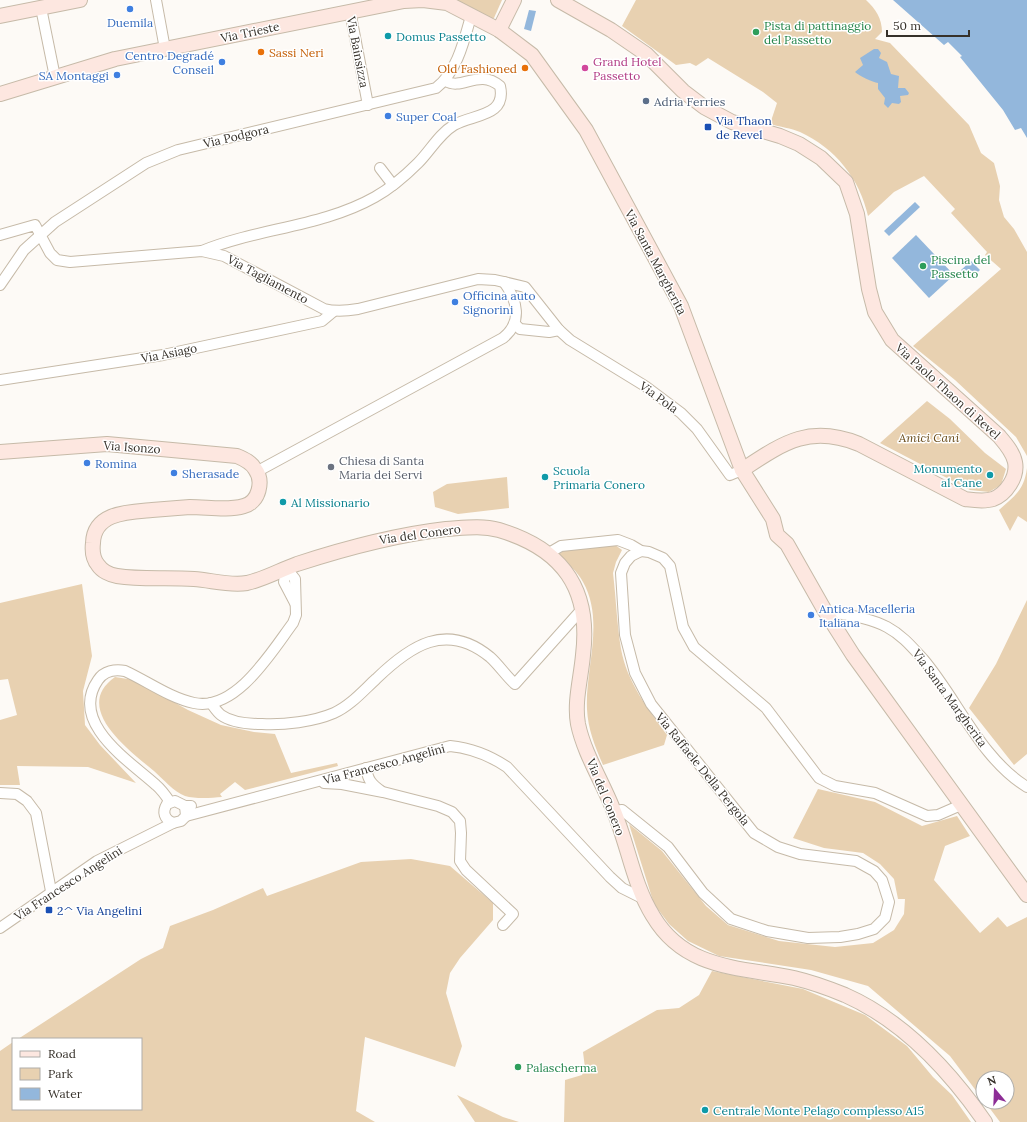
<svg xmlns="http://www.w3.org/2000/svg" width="1027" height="1122" font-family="Lora,serif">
<rect width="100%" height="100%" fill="#fdfaf6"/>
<!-- green -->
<g fill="#e8d1b1">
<polygon points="454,0 502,0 494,18 488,18"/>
<path d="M636 0H866C876 9 882 19 882 32L875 39 890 43 969 125 981 153 994 163 1000 186 999 200 1004 217 1014 229 1027 252V456L1016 437 955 380 913 346 1001 269 985 255 987 252 951 213 955 209 924 176 894 192 868 216C860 179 835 148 800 132 791 128 780 127 770 124L777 103 763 92 708 58 696 66 690 63 676 65 622 26Z"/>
<polygon points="927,401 950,419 985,453 1006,469 1001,485 989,492 970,490 880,443"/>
<path d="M1027 468V522L1018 516 1010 531 999 510C1014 496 1024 491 1027 468Z"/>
<polygon points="507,477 509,508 458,514 435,507 433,492 447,484"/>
<path d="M611 542 622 550 616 562 613 573C616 598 617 625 621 649 627 682 648 709 667 735L664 745 603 765C595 746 588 730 587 709 585 669 605 621 583 582 578 572 567 563 559 554L570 547Z"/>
<polygon points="82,584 92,656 83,691 85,725 100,745 136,783 88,767 17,766 20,785 0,785 0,720 17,715 8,679 0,680 0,603"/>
<polygon points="1027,600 1027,754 1014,765 969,708 996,664"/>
<path d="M115 677 134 680 188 710 221 725 254 732 275 734 291 773 337 763 338 766 245 790 235 782 220 794 222 797C211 798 195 799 185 796 174 792 163 779 154 771 130 751 71 708 115 677Z"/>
<polygon points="818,789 875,802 922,826 957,816 970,836 945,846 934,880 980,933 998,917 1007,927 1027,917 1027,1122 1000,1122 985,1102 1007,1102 1007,1078 983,1078 983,1100 950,1056 868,986 811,970 719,956 688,941 669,924 654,904 629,824 662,851 706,906 728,925 779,941 835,947 873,943 894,930 904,914 905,899 898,899 894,879 880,864 863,853 824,848 793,838"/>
<polygon points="411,859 450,866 493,903 493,920 460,958 450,973 446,993 462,1046 455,1067 365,1037 356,1111 375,1122 0,1122 0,1051 13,1042 13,1109 141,1109 141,1039 18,1039 141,959 163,948 170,926 213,910 263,888 267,896 361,862"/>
<polygon points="712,971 803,989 865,1015 907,1046 933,1077 952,1095 971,1122 564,1122 565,1080 582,1075 585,1068 583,1052 657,1010 679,1008 699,995"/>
<polygon points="457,1095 503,1117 519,1122 475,1122"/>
</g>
<!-- water -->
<g fill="#93b7dc">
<polygon points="893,0 1027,0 1027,138 1021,128 1015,130 1003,110 960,57 962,56 948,42 944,45"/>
<polygon points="529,10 536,11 531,31 524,29"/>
<path d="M874 49H878L881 53 879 58 887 62 891 74 899 76 898 88H905L909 93 908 95 900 96 901 102 899 104 892 103 888 108 884 104 885 98 878 89V83C873 82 859 76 855 72L863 65 860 58Z"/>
<polygon points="915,202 920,207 889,236 884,231"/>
<polygon points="916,235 954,275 929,298 892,258"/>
<polygon points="971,261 980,270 970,279 961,270"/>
</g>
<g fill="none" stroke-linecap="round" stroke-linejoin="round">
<!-- street casing -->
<g stroke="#c6baa8" stroke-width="12">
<g id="street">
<polyline points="156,0 165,49"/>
<polyline points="41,8 55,77"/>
<polyline points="350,11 368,105"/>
<polyline points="380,168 393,185"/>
<path d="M0 235 35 225 50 253 57 260 70 262 202 251 224 256 324 309C336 312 346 311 358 309L478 279 495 280 525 287 559 330 570 340 645 386 681 413 697 429 730 475 742 470"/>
<path d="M202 251C258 228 322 227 375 197 391 188 406 175 418 163 430 151 439 134 454 125 473 114 507 117 500 86 479 68 462 91 446 81"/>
<path d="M0 285 24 250 55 222 146 163 178 150 436 88C457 72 464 41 471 16"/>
<polyline points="515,324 520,329 549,332 559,330"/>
<polyline points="0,380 163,355 322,321 334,311"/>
<path d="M258 471 503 338C523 322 517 300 504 282"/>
<polyline points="549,553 561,546 618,540 631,545 641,551 649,552 663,558 670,566 683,627 694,647 766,708 819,778 835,786 875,793 927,816 938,815 961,805"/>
<polyline points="286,568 284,582 295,603"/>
<path d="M825 611C846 615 868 617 887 627 902 635 912 647 923 659 958 700 980 758 1027 787"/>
<path d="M211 703C214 707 217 712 221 715 232 723 249 724 262 724 284 725 313 722 334 713 350 706 363 691 376 679 410 646 446 621 490 657 499 665 506 676 515 684L583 608"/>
<path d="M366 768C368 780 371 784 381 791"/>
<polyline points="324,783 342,784 383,792 438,806 452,812 460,821 461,833 460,861 466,870 513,914 503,925"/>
<polyline points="0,793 17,794 27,801 36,813 51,891"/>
<path d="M170 802C166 796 162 790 156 785 131 762 68 723 98 680 104 671 115 669 125 671 147 681 170 698 194 703 236 712 272 651 293 623L296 615 295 579 286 568"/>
<polyline points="614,811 622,810 668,847 703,893 731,919 767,931 808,938 840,937 858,934 874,929 885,918 889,902 882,880 874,871 856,861 800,854 778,847 754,833 651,704 635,673 625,635 621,573 625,563 631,556 641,551"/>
<path d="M186 816 450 746C471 748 489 755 507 767L610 877 622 888 644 899"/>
<path d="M173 823C164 819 162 812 167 804L175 801 185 806H191"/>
<polyline points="0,928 97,861 173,823 181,821 186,816 185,806"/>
</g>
</g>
<!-- secondary casing -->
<g stroke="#c6baa8" stroke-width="16">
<g id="secondary">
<path d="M558 0 611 30 646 54 683 91 704 107 732 122 780 136 799 144 821 158 846 182 857 214 869 289 875 312 892 340 999 436C1005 443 1013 452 1015 462 1018 477 1006 494 993 499 984 502 973 500 965 499L859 444C809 424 783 443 742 470"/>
<polyline points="0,16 80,0"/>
<polyline points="499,30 514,0"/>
<polyline points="0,94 115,59 404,1 423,0 447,3 499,30 532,55 586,130 681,306 742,470 773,519 777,535 787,544 825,611 853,655 1027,895"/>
<path d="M0 452 107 444 237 456C244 459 251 462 255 469 264 481 259 502 244 506 227 511 208 507 190 507 178 508 165 509 152 510 129 512 94 512 93 543 92 551 93 559 98 565 102 571 110 575 117 576 142 580 168 577 194 579 211 580 229 586 247 583 265 579 280 570 297 564 346 548 394 535 446 529 463 528 481 525 499 530 563 549 591 589 583 655 581 678 574 702 578 724 584 753 602 781 613 809 628 844 633 884 653 916 685 970 740 967 794 978 811 982 828 988 845 995 904 1021 949 1070 985 1122"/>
</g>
</g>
<!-- street -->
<use href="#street" stroke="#fff" stroke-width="10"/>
<!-- secondary -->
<use href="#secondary" stroke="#fde7e0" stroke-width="14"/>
</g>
<!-- markers -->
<g fill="#3f7fe0" stroke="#fff" stroke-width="1.5">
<circle cx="130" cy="9" r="4"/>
<circle cx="222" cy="62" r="4"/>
<circle cx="117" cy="75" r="4"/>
<circle cx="388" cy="116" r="4"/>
<circle cx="455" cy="302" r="4"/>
<circle cx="87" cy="463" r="4"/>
<circle cx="174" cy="473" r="4"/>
<circle cx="811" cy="615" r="4"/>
</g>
<g fill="#2e9e5b" stroke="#fff" stroke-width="1.5">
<circle cx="756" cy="32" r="4"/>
<circle cx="923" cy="266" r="4"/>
<circle cx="518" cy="1067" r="4"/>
</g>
<g fill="#0f9aa8" stroke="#fff" stroke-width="1.5">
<circle cx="388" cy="36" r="4"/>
<circle cx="990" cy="475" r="4"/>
<circle cx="545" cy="477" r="4"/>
<circle cx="283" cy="502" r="4"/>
<circle cx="705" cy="1110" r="4"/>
</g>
<g fill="#e8710a" stroke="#fff" stroke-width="1.5">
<circle cx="261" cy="52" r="4"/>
<circle cx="525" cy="68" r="4"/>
</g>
<circle fill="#d1479c" stroke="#fff" stroke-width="1.5" cx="585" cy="68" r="4"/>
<circle fill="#5c6f8a" stroke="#fff" stroke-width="1.5" cx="646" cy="101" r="4"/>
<g fill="#1a4fb4" stroke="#fff" stroke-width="1.5">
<rect x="704" y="123" width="8" height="8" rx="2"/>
<rect x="45" y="906" width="8" height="8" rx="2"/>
</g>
<circle fill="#6b7280" stroke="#fff" stroke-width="1.5" cx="331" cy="467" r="4"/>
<g text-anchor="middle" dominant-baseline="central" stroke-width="3" stroke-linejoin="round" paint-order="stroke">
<!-- shop labels -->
<g font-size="12" fill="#366cbe" stroke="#fff" text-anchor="start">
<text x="130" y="22" text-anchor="middle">Duemila</text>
<text x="214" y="55" text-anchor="end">Centro Degradé<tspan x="214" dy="14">Conseil</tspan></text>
<text x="109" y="75" text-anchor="end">SA Montaggi</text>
<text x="396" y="116">Super Coal</text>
<text x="463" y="295">Officina auto<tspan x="463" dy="14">Signorini</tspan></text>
<text x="95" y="463">Romina</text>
<text x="182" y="473">Sherasade</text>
<text x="819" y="608">Antica Macelleria<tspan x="819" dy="14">Italiana</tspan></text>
</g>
<!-- leisure labels -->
<g font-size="12" fill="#27864d" stroke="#fff" text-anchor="start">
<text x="764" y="25">Pista di pattinaggio<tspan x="764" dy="14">del Passetto</tspan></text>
<text x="931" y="259">Piscina del<tspan x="931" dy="14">Passetto</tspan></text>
<text x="526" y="1067">Palascherma</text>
</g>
<!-- street labels -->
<g font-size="12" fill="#36312a" stroke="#fff">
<text transform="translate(250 32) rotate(-12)">Via Trieste</text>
<text transform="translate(358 52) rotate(79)">Via Bainsizza</text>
<text transform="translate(236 136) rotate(-13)">Via Podgora</text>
<text transform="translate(656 262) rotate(62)">Via Santa Margherita</text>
<text transform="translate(268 279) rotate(28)">Via Tagliamento</text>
<text transform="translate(169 353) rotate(-11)">Via Asiago</text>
<text transform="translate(948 391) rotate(42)">Via Paolo Thaon di Revel</text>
<text transform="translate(659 397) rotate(36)">Via Pola</text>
<text transform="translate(132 447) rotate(4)">Via Isonzo</text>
<text transform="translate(420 534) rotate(-8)">Via del Conero</text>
<text transform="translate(950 698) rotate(54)">Via Santa Margherita</text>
<text transform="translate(384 764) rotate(-15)">Via Francesco Angelini</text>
<text transform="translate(703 769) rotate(51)">Via Raffaele Della Pergola</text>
<text transform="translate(606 797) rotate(68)">Via del Conero</text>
<text transform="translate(68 883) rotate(-33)">Via Francesco Angelini</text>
</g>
<!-- culture labels -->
<g font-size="12" fill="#0d838f" stroke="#fff" text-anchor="start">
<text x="396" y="36">Domus Passetto</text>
<text x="982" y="468" text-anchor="end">Monumento<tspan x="982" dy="14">al Cane</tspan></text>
<text x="553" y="470">Scuola<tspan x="553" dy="14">Primaria Conero</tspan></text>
<text x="291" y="502">Al Missionario</text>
<text x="713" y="1110">Centrale Monte Pelago complesso A15</text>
</g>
<!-- food labels -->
<g font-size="12" fill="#c56008" stroke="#fff" text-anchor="start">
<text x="269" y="52">Sassi Neri</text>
<text x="517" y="68" text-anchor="end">Old Fashioned</text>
</g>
<!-- hotel labels -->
<g font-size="12" fill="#b23c85" stroke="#fff" text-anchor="start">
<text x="593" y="61">Grand Hotel<tspan x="593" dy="14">Passetto</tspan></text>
</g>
<!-- service labels -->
<g font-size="12" fill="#4e5e75" stroke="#fff" text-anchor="start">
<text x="654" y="101">Adria Ferries</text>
</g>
<!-- transit labels -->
<g font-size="12" fill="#164399" stroke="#fff" text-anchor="start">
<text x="716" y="120">Via Thaon<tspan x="716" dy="14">de Revel</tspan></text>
<text x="57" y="910">2^ Via Angelini</text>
</g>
<!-- park labels -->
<g font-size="12" font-style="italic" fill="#694b19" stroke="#fff">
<text x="929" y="437">Amici Cani</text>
</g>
<!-- worship labels -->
<g font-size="12" fill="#5b616d" stroke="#fff" text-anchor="start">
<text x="339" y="460">Chiesa di Santa<tspan x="339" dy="14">Maria dei Servi</tspan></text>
</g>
</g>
<!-- legend -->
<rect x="12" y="1038" width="130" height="72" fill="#ffffff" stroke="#afadaa"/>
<rect x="20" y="1051" width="20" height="6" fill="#fde7e0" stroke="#afadaa"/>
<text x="48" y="1058" font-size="12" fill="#36312a">Road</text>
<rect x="20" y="1068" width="20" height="12" fill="#e8d1b1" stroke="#afadaa"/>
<text x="48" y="1078" font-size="12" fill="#36312a">Park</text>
<rect x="20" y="1088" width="20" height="12" fill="#93b7dc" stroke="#afadaa"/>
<text x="48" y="1098" font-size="12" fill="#36312a">Water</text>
<!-- north arrow -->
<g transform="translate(995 1090) rotate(341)"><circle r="19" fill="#ffffff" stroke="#afadaa"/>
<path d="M0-3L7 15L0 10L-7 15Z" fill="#8d2d96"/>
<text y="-6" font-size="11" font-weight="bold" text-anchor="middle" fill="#36312a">N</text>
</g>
<!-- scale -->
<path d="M887 30v6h82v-6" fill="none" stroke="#36312a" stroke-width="2"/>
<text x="893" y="30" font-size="12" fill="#36312a" stroke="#ffffff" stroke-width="3" paint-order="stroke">50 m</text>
</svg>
